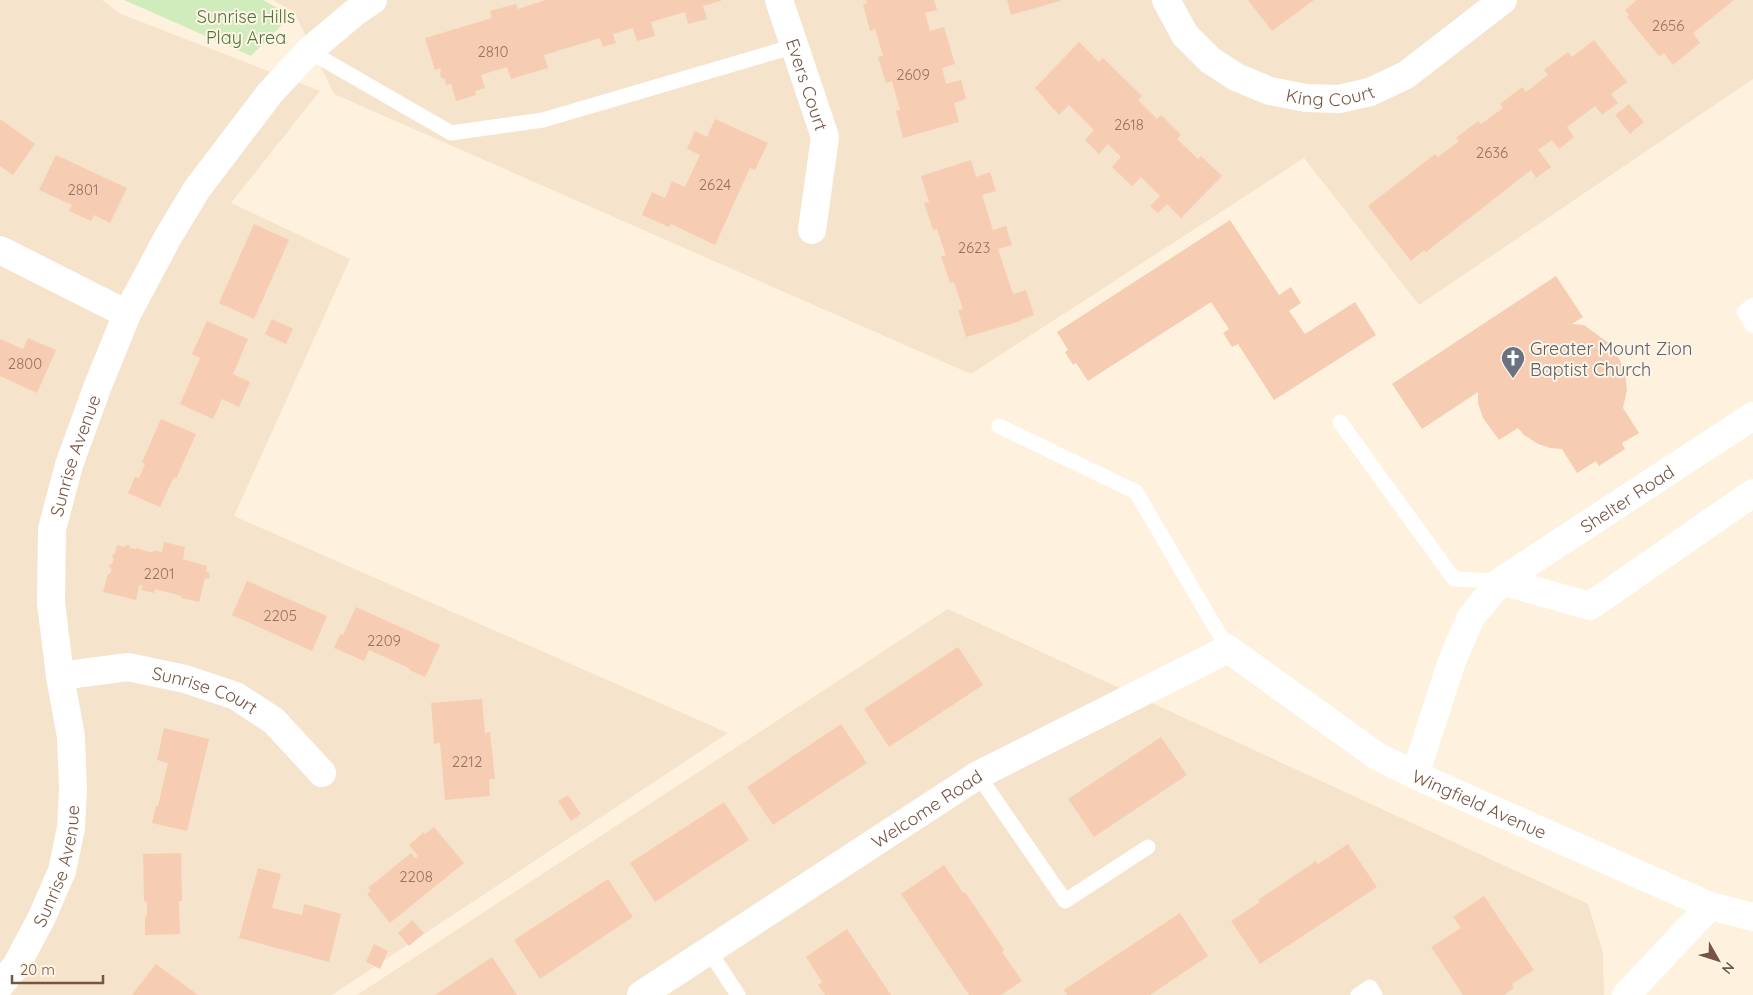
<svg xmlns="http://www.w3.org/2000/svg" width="1753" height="995" font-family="Quicksand,sans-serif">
<rect width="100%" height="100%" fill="#fef1de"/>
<!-- residential -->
<g fill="#f6e3cb">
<polygon points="0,0 102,0 121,14 320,91 231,203 350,259 234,516 728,733 332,995 0,995"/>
<polygon points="273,0 1753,0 1753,79 1419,305 1304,158 971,374 334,94 294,12"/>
<polygon points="948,609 1588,904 1603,953 1604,995 357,995"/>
</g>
<!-- green -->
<polygon fill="#d0ecbc" points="124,0 263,0 291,16 251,56"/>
<!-- building -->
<g fill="#f6cdb3">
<polygon points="545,0 721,0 721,1 703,6 707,19 688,24 685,12 651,22 655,36 637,41 633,28 613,34 616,43 603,47 600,38 544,55 548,68 511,79 507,67 481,75 485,88 475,91 476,95 456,101 451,84 446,85 445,79 441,78 440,73 441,68 435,70 425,38 492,18 490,11 516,4 518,9"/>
<polygon points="866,0 934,0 937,10 925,13 930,31 944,27 955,64 942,68 946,84 961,80 966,99 954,103 959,122 903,138 896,111 900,110 892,81 886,83 878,57 883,56 875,29 870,31 863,4 867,3"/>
<polygon points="1007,0 1060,0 1060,1 1011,15"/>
<polygon points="1248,0 1314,0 1272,31"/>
<polygon points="1637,0 1734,0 1693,33 1700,43 1673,65 1664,53 1659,56 1627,17 1629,15 1625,10"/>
<polygon points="1594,40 1627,82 1611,94 1618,103 1602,115 1595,106 1567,127 1574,137 1559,149 1552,140 1538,150 1551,167 1536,178 1531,170 1426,252 1424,250 1411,261 1368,206 1435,154 1438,157 1459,141 1456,138 1478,121 1481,124 1503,108 1500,104 1522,87 1526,92 1548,75 1544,70 1568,52 1572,57"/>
<polygon points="1079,42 1099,62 1103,58 1142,96 1138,100 1157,119 1161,115 1181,135 1177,139 1198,159 1201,156 1222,176 1181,218 1167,204 1158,213 1150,206 1160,196 1141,177 1132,186 1112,167 1121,157 1108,144 1099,154 1085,140 1094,130 1069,105 1059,115 1035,88"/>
<polygon points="1629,104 1644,122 1630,134 1615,115"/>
<polygon points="0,119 35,144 13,175 0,166"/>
<polygon points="715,119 768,143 755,170 750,168 715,245 671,224 669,227 642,215 652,192 665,198 672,181 685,187 700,155 687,149 695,131 707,137"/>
<polygon points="56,155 127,188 110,223 94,215 91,221 69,211 72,205 39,190"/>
<polygon points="971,160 976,177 990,172 996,191 982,195 993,230 1006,226 1012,245 998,249 1013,294 1026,290 1034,315 1021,320 1021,321 966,337 958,310 963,309 954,282 950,283 941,256 946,256 937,229 933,230 924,203 929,202 921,176"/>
<polygon points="1230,220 1279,295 1291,287 1301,303 1289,311 1305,334 1355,302 1376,335 1274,400 1238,344 1232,347 1223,333 1229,329 1211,302 1088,381 1076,363 1073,365 1065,352 1068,350 1057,332"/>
<polygon points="254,224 289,240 254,319 219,303"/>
<polygon points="1556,276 1583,317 1572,324 1584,325 1610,344 1618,356 1625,373 1627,390 1623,408 1639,433 1622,443 1625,449 1599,466 1596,461 1577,473 1562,449 1550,448 1538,444 1524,435 1518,428 1499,440 1483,418 1478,403 1478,392 1422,429 1392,384"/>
<polygon points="272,319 293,329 286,344 265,334"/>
<polygon points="207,321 248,339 233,374 250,382 239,407 222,399 213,419 180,404 200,358 192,354"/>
<polygon points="28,338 56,350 37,393 0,376 0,339 23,349"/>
<polygon points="161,419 196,434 176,479 174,477 160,507 128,493 135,477 139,478 145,464 142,462"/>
<polygon points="164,542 185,547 183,559 207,566 206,572 210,573 209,579 205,578 199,602 181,598 182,596 155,589 154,593 141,590 143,586 139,585 136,600 103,592 108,574 110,574 112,569 109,568 110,564 112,564 114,558 112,558 113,554 115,554 117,545 125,547 126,545 130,546 129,548 136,549 136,548 153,553 153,550 162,552"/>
<polygon points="247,581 327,616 312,651 232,615"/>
<polygon points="356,607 440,645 425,677 409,670 409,668 369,650 364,661 334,648 340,634 343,635"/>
<polygon points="958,647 983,685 889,747 864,709"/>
<polygon points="482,699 485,733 490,732 495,779 489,779 490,796 445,800 440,743 434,744 431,703"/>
<polygon points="841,724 867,763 773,825 747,787"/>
<polygon points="164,728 209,739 187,831 152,823 156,806 158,806 168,763 157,760"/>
<polygon points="1161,737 1187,775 1094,837 1068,799"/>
<polygon points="568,795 581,814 571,821 558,801"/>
<polygon points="724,802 749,840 655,902 630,863"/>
<polygon points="434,827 464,863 390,923 367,894 371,891 368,888 411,853 415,858 418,856 409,845 424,832 425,834"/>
<polygon points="1348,844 1377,887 1260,964 1231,921 1260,902 1258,900 1316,861 1318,864"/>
<polygon points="181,853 182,901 179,901 180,934 145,935 145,917 147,916 147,901 144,902 143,854"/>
<polygon points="944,865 963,893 965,892 1004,950 1002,952 1022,981 1001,995 969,995 901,894"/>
<polygon points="258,868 281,874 272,908 302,915 304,904 341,914 329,962 239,938"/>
<polygon points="608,879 633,917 540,979 514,940"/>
<polygon points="1484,896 1534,970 1512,984 1514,988 1504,995 1463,995 1431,947 1461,928 1453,917"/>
<polygon points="1180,913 1208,956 1150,995 1067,995 1064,990"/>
<polygon points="412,920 424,933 409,946 398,933"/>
<polygon points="847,929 891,995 825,995 818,985 822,982 806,957"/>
<polygon points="374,944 388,951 380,969 366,962"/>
<polygon points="492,957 517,995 435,995"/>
<polygon points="156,964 198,995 132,995"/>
</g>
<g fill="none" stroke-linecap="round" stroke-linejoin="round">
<!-- lane -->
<g stroke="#fff" stroke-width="15">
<polyline points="309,51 451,133 543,120 795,46"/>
<polyline points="1753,305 1744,312 1753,326"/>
<polyline points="1340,422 1454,579 1501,581"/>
<polyline points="999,426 1136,492 1228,649"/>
<polyline points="978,775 1065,901 1148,847"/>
<polyline points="709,951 738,995"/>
<polyline points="1358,995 1370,987 1375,995"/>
</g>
<!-- street -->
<g stroke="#fff" stroke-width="28">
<path id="s1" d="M779 0 825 137 812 230"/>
<path id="s2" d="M1166 0 1185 35 1210 60 1236 77 1270 91 1306 98 1339 99 1370 92 1406 75 1503 0"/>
<polyline points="0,250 127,314"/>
<polyline points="1501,581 1590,606 1753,493"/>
<path id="s3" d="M60 676 128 667 185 679 236 696 274 721 322 773"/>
<path id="s4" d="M1415 775 1452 661 1471 617 1501 581 1753 416"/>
<path id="s5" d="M0 985 16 966 41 919 62 871 71 828 73 790 71 737 60 676 51 603 52 529 69 465 97 388 127 314 168 237 197 189 270 93 309 51 354 13 373 0"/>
<path id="s6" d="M641 995 978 775 1228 649 1377 756 1415 775 1710 906 1753 917"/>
<polyline points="1626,995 1710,906"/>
</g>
</g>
<!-- icons -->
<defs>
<g id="church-pin" transform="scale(1.25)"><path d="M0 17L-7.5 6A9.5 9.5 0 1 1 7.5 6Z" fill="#6b7280" stroke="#fff5e6"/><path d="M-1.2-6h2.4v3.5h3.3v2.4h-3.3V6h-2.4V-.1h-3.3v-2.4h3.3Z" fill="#fff"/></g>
</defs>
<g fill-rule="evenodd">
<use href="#church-pin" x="1513" y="358"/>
</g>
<g text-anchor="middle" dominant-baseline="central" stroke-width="4" stroke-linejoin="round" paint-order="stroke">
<!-- number labels -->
<g font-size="15" fill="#967360">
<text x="1668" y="25">2656</text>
<text x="493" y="51">2810</text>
<text x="913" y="74">2609</text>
<text x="1129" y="124">2618</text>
<text x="1492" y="152">2636</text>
<text x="715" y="184">2624</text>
<text x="83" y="189">2801</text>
<text x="974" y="247">2623</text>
<text x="25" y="363">2800</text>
<text x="159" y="573">2201</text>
<text x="280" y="615">2205</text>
<text x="384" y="640">2209</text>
<text x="467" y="761">2212</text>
<text x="416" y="876">2208</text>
</g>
<!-- park labels -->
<g font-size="18" fill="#4c7739" stroke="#fff5e6">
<text x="246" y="16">Sunrise Hills<tspan x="246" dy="21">Play Area</tspan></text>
</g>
<!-- street labels -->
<g font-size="18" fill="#765544" stroke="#fff5e6">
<text stroke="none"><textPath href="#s1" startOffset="89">Evers Court</textPath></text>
<text stroke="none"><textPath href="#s2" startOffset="204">King Court</textPath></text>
<text stroke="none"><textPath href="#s5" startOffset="552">Sunrise Avenue</textPath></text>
<text stroke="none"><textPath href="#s4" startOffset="365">Shelter Road</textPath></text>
<text stroke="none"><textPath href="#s3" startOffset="149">Sunrise Court</textPath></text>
<text stroke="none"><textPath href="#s6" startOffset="979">Wingfield Avenue</textPath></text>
<text stroke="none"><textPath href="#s6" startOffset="341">Welcome Road</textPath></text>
<text stroke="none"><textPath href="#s5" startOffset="134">Sunrise Avenue</textPath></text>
</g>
<!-- worship labels -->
<g font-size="18" fill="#5b616d" stroke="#fff5e6" text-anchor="start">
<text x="1530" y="348">Greater Mount Zion<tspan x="1530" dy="21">Baptist Church</tspan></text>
</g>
</g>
<!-- north arrow -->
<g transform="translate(1718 960) rotate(129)" stroke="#fff5e6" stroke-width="4" paint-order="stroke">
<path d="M0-4L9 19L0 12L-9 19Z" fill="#765544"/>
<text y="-8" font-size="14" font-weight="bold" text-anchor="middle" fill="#765544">N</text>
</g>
<!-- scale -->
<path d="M12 975v8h91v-8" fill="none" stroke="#765544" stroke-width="2.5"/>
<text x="20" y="975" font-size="15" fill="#765544" stroke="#fff5e6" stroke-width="4" paint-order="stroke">20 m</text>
</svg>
